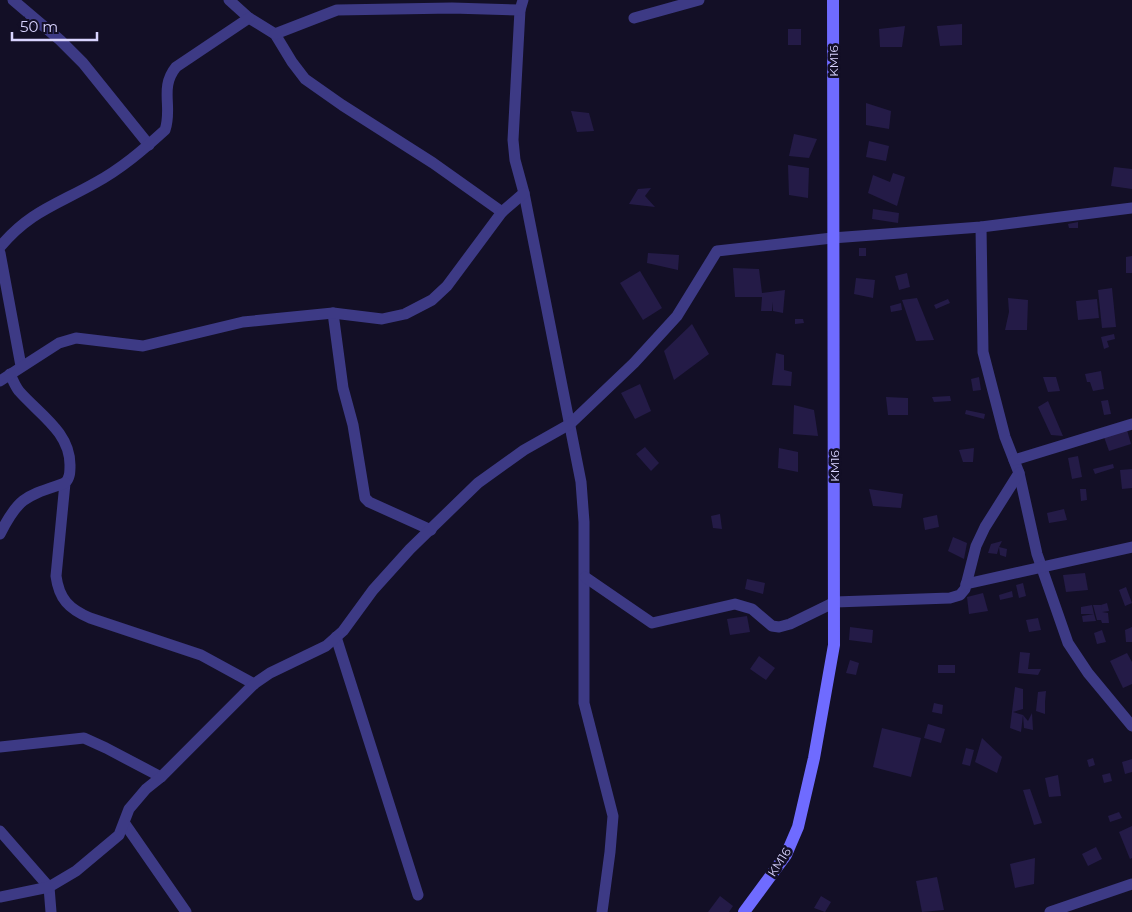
<svg xmlns="http://www.w3.org/2000/svg" width="1132" height="912" font-family="Montserrat,sans-serif">
<rect width="100%" height="100%" fill="#130f26"/>
<!-- building -->
<g fill="#241b47">
<polygon points="962,24 962,45 940,46 937,26"/>
<polygon points="905,26 902,47 880,47 879,29"/>
<rect x="788" y="29" width="13" height="16"/>
<polygon points="866,103 891,111 889,129 866,125"/>
<polygon points="571,111 589,113 594,131 577,132"/>
<polygon points="794,134 817,139 809,158 789,156"/>
<polygon points="869,141 889,146 886,161 866,157"/>
<polygon points="788,165 809,168 808,198 789,195"/>
<polygon points="1114,167 1132,169 1132,189 1111,186"/>
<polygon points="893,173 905,177 897,206 868,193 873,175 890,182"/>
<polygon points="651,188 645,196 655,207 629,204 638,189"/>
<polygon points="873,209 899,213 898,223 872,219"/>
<polygon points="1078,222 1078,228 1069,228 1068,224"/>
<rect x="859" y="248" width="7" height="8"/>
<polygon points="648,253 679,255 678,270 647,263"/>
<polygon points="1132,256 1132,273 1126,273 1126,257"/>
<polygon points="733,268 759,269 762,293 785,290 783,313 773,311 773,302 772,311 761,311 762,297 735,297"/>
<polygon points="640,271 662,308 643,320 620,283"/>
<polygon points="907,273 910,287 899,290 895,276"/>
<polygon points="856,278 875,280 873,298 854,294"/>
<polygon points="1112,288 1116,327 1102,328 1098,290"/>
<polygon points="917,298 934,340 916,341 902,300"/>
<polygon points="1008,298 1028,300 1027,330 1005,330 1009,312"/>
<polygon points="948,299 950,303 936,309 934,305"/>
<polygon points="1097,299 1099,318 1078,320 1076,301"/>
<polygon points="901,303 902,310 891,312 890,306"/>
<polygon points="795,319 803,319 804,323 795,324"/>
<polygon points="692,324 709,354 674,380 664,351"/>
<polygon points="1114,334 1115,339 1107,341 1109,347 1104,349 1101,337"/>
<polygon points="776,353 784,355 784,370 792,372 791,386 772,385"/>
<polygon points="1101,371 1104,389 1093,391 1090,382 1087,382 1085,374"/>
<polygon points="979,377 981,390 973,391 971,379"/>
<polygon points="1043,377 1056,377 1060,391 1048,392"/>
<polygon points="640,384 651,411 635,419 621,393"/>
<polygon points="950,396 951,401 934,402 932,397"/>
<polygon points="886,397 908,398 908,415 888,415"/>
<polygon points="1108,400 1111,414 1104,415 1101,401"/>
<polygon points="1048,401 1063,436 1051,435 1038,407"/>
<polygon points="794,405 814,410 818,436 793,434"/>
<polygon points="966,410 985,414 984,419 965,414"/>
<polygon points="1127,430 1131,444 1109,451 1104,437"/>
<polygon points="645,447 659,463 651,471 636,454"/>
<polygon points="779,448 798,452 798,472 778,468"/>
<polygon points="974,448 973,462 963,462 959,450"/>
<polygon points="1078,456 1082,477 1072,479 1068,458"/>
<polygon points="1113,464 1114,468 1095,474 1093,469"/>
<polygon points="1132,469 1132,488 1122,489 1120,470"/>
<polygon points="869,489 903,494 901,508 873,506"/>
<polygon points="1080,489 1086,489 1087,500 1081,501"/>
<polygon points="1064,509 1067,520 1049,523 1047,513"/>
<polygon points="720,514 722,529 713,528 711,516"/>
<polygon points="937,515 939,527 925,530 923,518"/>
<polygon points="953,537 967,543 964,559 948,551"/>
<polygon points="1002,541 999,547 1007,549 1006,557 1000,555 999,547 997,554 988,553 991,544"/>
<polygon points="1085,573 1088,590 1066,592 1063,575"/>
<polygon points="747,579 765,583 763,594 745,589"/>
<polygon points="1023,583 1026,596 1019,598 1016,585"/>
<polygon points="1126,587 1132,603 1125,606 1119,590"/>
<polygon points="1012,591 1013,597 1000,600 999,595"/>
<polygon points="983,593 988,611 969,614 967,597"/>
<polygon points="1107,603 1109,611 1102,612 1108,613 1109,623 1102,623 1101,620 1097,620 1093,605 1101,605 1102,610 1101,605"/>
<polygon points="1092,605 1094,614 1081,614 1081,607"/>
<polygon points="1094,614 1096,621 1083,622 1082,616"/>
<polygon points="747,616 750,632 730,635 727,619"/>
<polygon points="1038,618 1041,630 1029,632 1026,620"/>
<polygon points="850,627 873,630 872,643 849,640"/>
<polygon points="1132,627 1132,642 1126,642 1125,630"/>
<polygon points="1102,630 1106,642 1097,644 1094,633"/>
<polygon points="1020,652 1030,653 1028,669 1041,669 1038,675 1018,673"/>
<polygon points="1127,653 1132,662 1132,684 1123,688 1110,661"/>
<polygon points="759,656 775,668 766,680 750,669"/>
<polygon points="850,660 859,663 856,675 846,673"/>
<rect x="938" y="665" width="17" height="8"/>
<polygon points="1015,687 1023,689 1023,709 1013,712 1023,715 1028,721 1032,713 1033,730 1024,728 1023,715 1021,732 1010,728"/>
<polygon points="1046,691 1045,702 1045,714 1036,711 1038,692"/>
<polygon points="934,703 943,705 942,714 932,712"/>
<polygon points="928,724 945,729 941,743 924,738"/>
<polygon points="882,728 921,738 911,777 873,767"/>
<polygon points="982,738 1002,757 997,773 975,762"/>
<polygon points="966,748 974,750 970,766 962,764"/>
<polygon points="1093,758 1095,765 1089,767 1087,760"/>
<polygon points="1132,759 1132,772 1125,774 1122,762"/>
<polygon points="1110,773 1112,781 1104,783 1102,775"/>
<polygon points="1058,775 1061,796 1049,797 1045,778"/>
<polygon points="1030,789 1040,817 1042,823 1034,825 1023,790"/>
<polygon points="1119,812 1122,818 1110,822 1108,816"/>
<polygon points="1132,826 1132,858 1130,859 1119,832"/>
<polygon points="1096,847 1102,859 1088,866 1082,854"/>
<polygon points="1035,858 1034,884 1015,888 1010,864"/>
<polygon points="937,877 944,910 922,912 916,881"/>
<polygon points="720,896 733,906 729,912 708,912"/>
<polygon points="821,896 831,902 825,912 814,908"/>
</g>
<g fill="none" stroke-linecap="round" stroke-linejoin="round">
<!-- street -->
<g stroke="#3d3a85" stroke-width="11">
<polyline points="13,0 60,40 83,63 149,145"/>
<polyline points="229,0 249,18 275,34 292,62 305,79 342,105 433,163 502,212"/>
<polyline points="523,0 520,10 513,140 515,160 524,193 581,482 584,522 584,703 613,816 610,852 602,912"/>
<polyline points="634,18 699,0"/>
<polyline points="275,34 337,10 452,8 520,10"/>
<polyline points="981,227 983,352 1005,437 1019,473 1037,554 1068,643 1088,673 1132,726"/>
<path d="M0 247C29 212 56 205 95 183 121 169 143 150 165 130 173 107 159 88 176 67L249 18"/>
<polyline points="0,253 21,366"/>
<polyline points="333,313 343,388 353,425 365,498 369,502 431,530"/>
<path d="M10 374C13 380 15 386 19 391 39 414 70 432 70 465 70 472 70 478 65 483L56 576C59 599 69 609 90 618L201 655 254 684"/>
<polyline points="0,381 59,343 76,338 143,346 243,322 333,313 382,319 405,314 432,300 447,286 502,212 524,193"/>
<polyline points="1014,460 1132,424"/>
<path d="M0 534C19 496 27 496 65 483"/>
<polyline points="585,577 652,623 735,604 752,609 772,626 779,627 790,624 835,602 950,598 960,595 965,589 976,546 985,527 1019,473"/>
<polyline points="966,584 1132,547"/>
<polyline points="336,637 418,895"/>
<polyline points="0,747 84,738 106,748 161,777"/>
<polyline points="125,824 186,912"/>
<polyline points="0,831 49,887 51,912"/>
<polyline points="0,897 49,887 76,871 119,835 129,809 146,789 161,777 254,684 270,673 326,646 343,631 373,590 410,549 478,483 524,450 570,424 634,363 677,316 717,251 832,238 981,227 1132,208"/>
<polyline points="1050,912 1132,884"/>
</g>
<!-- secondary -->
<polyline stroke="#6f6bff" stroke-width="12" points="744,912 786,855 798,827 814,758 834,645 833,0"/>
</g>
<g text-anchor="middle" dominant-baseline="central" stroke-width="5" stroke-linejoin="round" paint-order="stroke">
<!-- street labels -->
<g font-size="12" fill="#d9d4ff" stroke="#130f26">
<text transform="translate(833 61) rotate(-90)">KM16</text>
<text transform="translate(834 466) rotate(-90)">KM16</text>
<text transform="translate(779 862) rotate(-57)">KM16</text>
</g>
</g>
<!-- scale -->
<path d="M12 32v8h85v-8" fill="none" stroke="#d9d4ff" stroke-width="2.5"/>
<text x="20" y="32" font-size="15" fill="#d9d4ff" stroke="#130f26" stroke-width="4" paint-order="stroke">50 m</text>
</svg>
